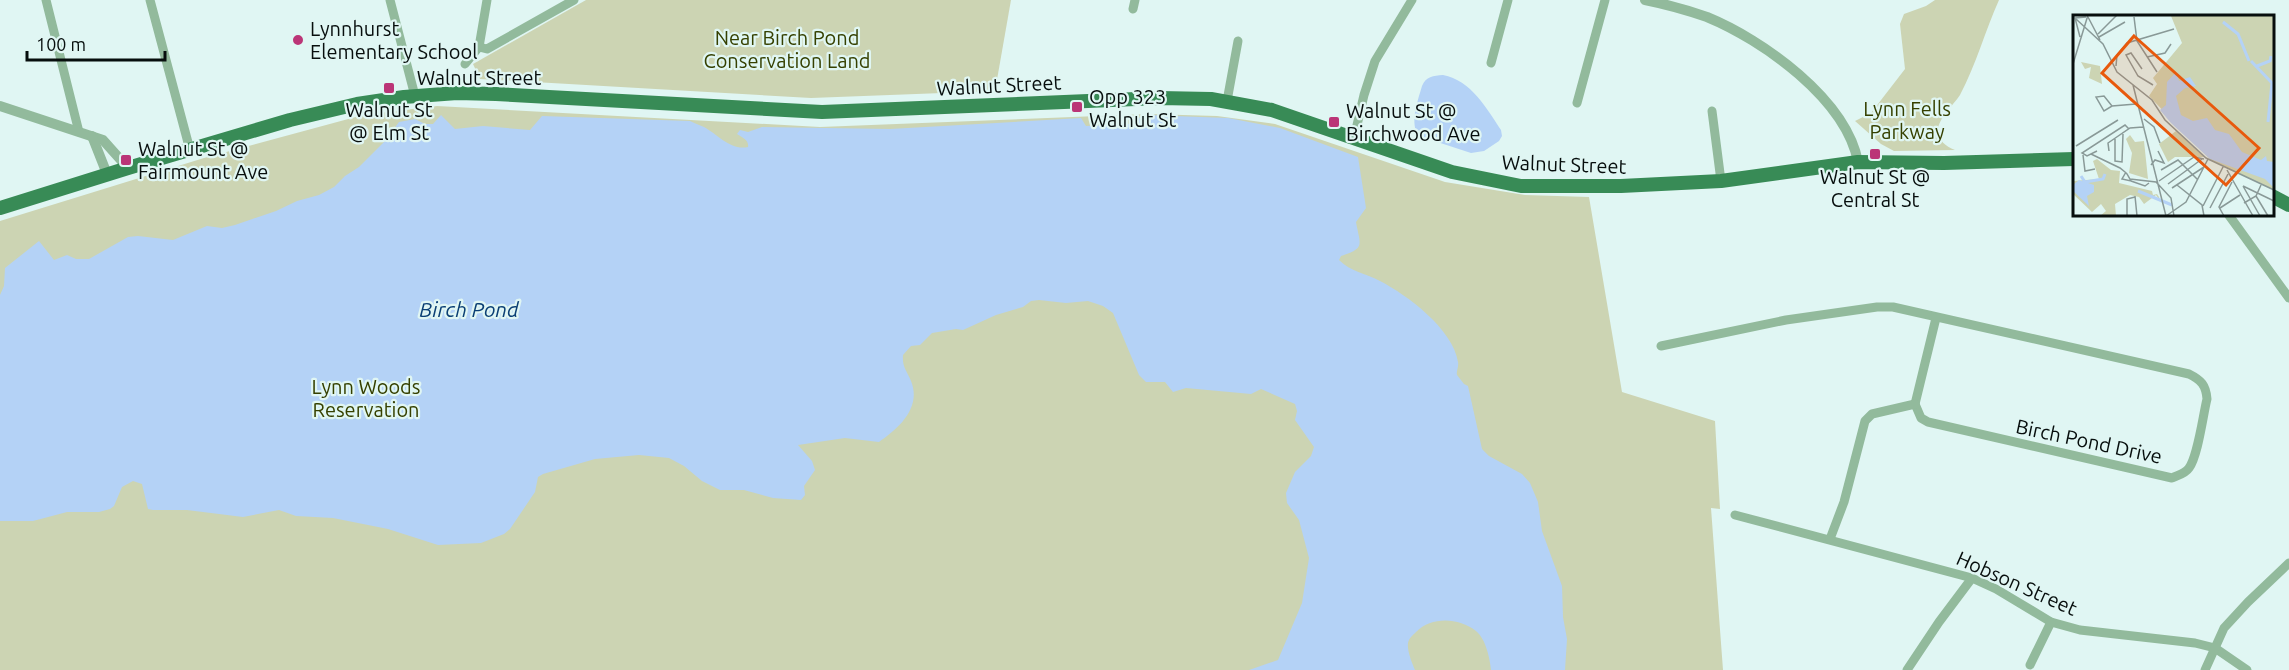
<svg xmlns="http://www.w3.org/2000/svg" width="2289" height="670" font-family="Ubuntu,sans-serif">
<rect width="100%" height="100%" fill="#e0f6f3"/>
<!-- green -->
<g fill="#ccd4b3">
<polygon points="586,0 1011,0 995,91 811,98 480,79 473,64"/>
<path d="M1935 0H1999C1985 31 1976 65 1960 95 1954 104 1938 119 1938 130 1939 141 1945 146 1955 150L1894 151 1881 144 1855 121 1871 113 1905 69 1900 24 1904 14 1926 6Z"/>
<polygon points="437,106 820,127 1148,114 1217,116 1275,124 1445,182 1525,195 1589,197 1622,392 1715,421 1720,509 1711,508 1723,670 0,670 0,221 204,158 363,115"/>
</g>
<!-- water -->
<g fill="#b4d2f6">
<path d="M1443 75C1471 80 1487 109 1501 130L1502 136 1499 141 1484 151 1471 153 1419 136C1409 124 1418 100 1422 86 1426 76 1433 76 1443 75Z"/>
<path d="M441 115 455 129 483 126 530 130 542 116 690 121C694 123 699 125 704 127 717 134 731 151 748 147 749 140 743 138 737 134L740 130 748 132 762 127 890 129 1081 118 1086 126 1129 124 1136 119 1147 115 1228 118 1280 128 1358 157 1366 208 1356 222C1360 245 1366 248 1341 256L1339 260C1351 272 1365 273 1380 281 1407 295 1453 329 1458 362 1459 367 1456 371 1457 375L1464 384 1468 386 1482 449 1489 456 1522 474 1530 483 1538 502 1542 531 1562 586 1563 617 1567 639 1565 670H1491C1490 659 1486 639 1476 631 1459 618 1432 616 1416 632 1413 635 1409 638 1408 643 1407 651 1412 663 1415 670H1249L1278 660 1302 603 1309 558 1299 520 1287 503 1286 493 1295 472 1311 456 1314 447 1295 420 1297 411 1295 404 1261 389 1251 394 1186 388 1173 392 1165 382H1146L1139 375 1113 313 1103 306 1088 301 1066 303 1039 300 1031 301 1023 307 996 315 963 330 956 329 932 333 920 345 911 346 903 355C902 367 907 371 911 381 922 408 898 429 879 442L845 438 798 445 812 461 815 470 804 486 805 495 801 500 773 498 744 490H720L702 481 684 466 669 458 639 455 595 459 543 474 538 477 535 492 510 529 504 534 481 543 438 545 388 529 333 518 296 516 279 510 243 517 187 510H153L148 509 142 484 133 481 122 487 114 506 110 509 99 512H67L33 521H0V295L4 286 5 268 39 241 54 260 67 255 76 259H89L128 237 138 236 173 240 207 226 222 228 235 225 276 211 297 201 319 195 334 187 345 176 359 167 385 141 399 122 415 119 425 124H433Z"/>
</g>
<g fill="none" stroke-linecap="round" stroke-linejoin="round">
<!-- minor -->
<g stroke="#92ba9c" stroke-width="9">
<polyline points="46,0 79,132"/>
<polyline points="150,0 190,150"/>
<polyline points="390,0 415,96"/>
<polyline points="1133,9 1135,0"/>
<polyline points="479,47 487,0"/>
<polyline points="1491,63 1508,0"/>
<polyline points="465,64 479,47 487,49 574,0"/>
<polyline points="1227,101 1238,41"/>
<polyline points="1577,103 1605,0"/>
<polyline points="1712,111 1721,181"/>
<polyline points="1354,138 1364,95 1375,61 1412,0"/>
<polyline points="2228,214 2289,298"/>
<path d="M1661 346 1786 320 1877 307H1893L2189 374C2201 380 2206 385 2207 399 2203 415 2198 456 2189 468 2185 474 2178 475 2172 478L1928 422 1921 418 1915 404"/>
<polyline points="1915,404 1936,318"/>
<polyline points="1735,515 1972,578 1996,589 2051,622 2080,630 2195,643 2215,648 2247,670"/>
<polyline points="1830,539 1844,502 1865,421 1872,414 1915,404"/>
<polyline points="2030,665 2051,622"/>
<polyline points="1907,670 1939,622 1972,578"/>
<polyline points="2205,670 2224,628 2248,602 2289,563"/>
</g>
<!-- tertiary -->
<g stroke="#92ba9c" stroke-width="10">
<path d="M1645 0C1665 4 1687 10 1707 17 1763 40 1846 99 1858 162"/>
<polyline points="0,106 103,140 128,168"/>
<polyline points="92,136 107,174"/>
</g>
<!-- primary -->
<g stroke="#388b56" stroke-width="14">
<polyline points="2272,196 2289,205"/>
<polyline points="0,208 128,168 290,120 357,104 404,97 457,93 496,94 822,112 1160,98 1211,99 1272,110 1452,172 1521,186 1621,186 1721,181 1858,162 1944,163 2074,159"/>
</g>
</g>
<!-- markers -->
<g fill="#bb3577" stroke="#e0f6f3" stroke-width="2">
<circle cx="298" cy="40" r="6"/>
<rect x="383" y="82" width="12" height="12" rx="3"/>
<rect x="1071" y="101" width="12" height="12" rx="3"/>
<rect x="1328" y="116" width="12" height="12" rx="3"/>
<rect x="1869" y="148" width="12" height="12" rx="3"/>
<rect x="120" y="154" width="12" height="12" rx="3"/>
</g>
<g text-anchor="middle" dominant-baseline="central" stroke-width="4.5" stroke-linejoin="round" paint-order="stroke">
<!-- poi labels -->
<g font-size="20" fill="#070e0d" stroke="#e0f6f3" text-anchor="start">
<text x="310" y="28">Lynnhurst<tspan x="310" dy="23">Elementary School</tspan></text>
<text x="1089" y="96">Opp 323<tspan x="1089" dy="23">Walnut St</tspan></text>
<text x="389" y="109" text-anchor="middle">Walnut St<tspan x="389" dy="23">@ Elm St</tspan></text>
<text x="1346" y="110">Walnut St @<tspan x="1346" dy="23">Birchwood Ave</tspan></text>
<text x="138" y="148">Walnut St @<tspan x="138" dy="23">Fairmount Ave</tspan></text>
<text x="1875" y="176" text-anchor="middle">Walnut St @<tspan x="1875" dy="23">Central St</tspan></text>
</g>
<!-- park labels -->
<g font-size="20" fill="#354000" stroke="#e0f6f3">
<text x="787" y="37">Near Birch Pond<tspan x="787" dy="23">Conservation Land</tspan></text>
<text x="1907" y="108">Lynn Fells<tspan x="1907" dy="23">Parkway</tspan></text>
<text x="366" y="386">Lynn Woods<tspan x="366" dy="23">Reservation</tspan></text>
</g>
<!-- street labels -->
<g font-size="20" fill="#070e0d" stroke="#e0f6f3">
<text x="479" y="77">Walnut Street</text>
<text transform="translate(999 85) rotate(-3)">Walnut Street</text>
<text transform="translate(1564 164) rotate(2)">Walnut Street</text>
<text transform="translate(2089 441) rotate(12)">Birch Pond Drive</text>
<text transform="translate(2017 583) rotate(24)">Hobson Street</text>
</g>
<!-- water labels -->
<g font-size="21" font-style="italic" fill="#0a3f74" stroke="#e0f6f3">
<text x="469" y="309">Birch Pond</text>
</g>
</g>
<!-- overview -->
<g transform="translate(2073 15)">
<rect width="201" height="201" fill="#e0f6f3"/>
<path d="M91 0H201V175L139 146 76 81 84 69 80 63 109 28 98 1ZM8 47 27 51 29 69 16 63 18 52 12 54ZM103 116 131 142H102L95 147 86 129ZM57 120 62 127 71 126 75 164 56 158 59 138 53 124ZM24 144 38 155 47 156 46 168 79 176 80 180 84 179 86 182 87 186 83 180 71 189 66 182 57 180 42 189 43 201H27L33 196 28 189 19 197 0 179V166L26 164 20 146Z" fill="#ccd4b3"/>
<path d="M103 57 106 66 117 62 123 71 112 73 103 81 108 100 120 106 134 103 142 115 156 119 169 137 188 145 193 141 194 146 201 147V173L192 164 137 144 98 108 87 95 93 90 94 67ZM6 165 21 170V177L14 181 16 191 0 176V170Z" fill="#b4d2f6"/>
<path fill="none" stroke="#b4d2f6" stroke-width="3" d="M150 7 165 19 176 46M178 46 199 68 195 107M184 51 197 46 198 41M8 161 12 167 30 164 32 159M65 176 99 190"/>
<path fill="none" stroke="#899997" stroke-width="1.5" d="M15 2 27 25M61 2 64 26 84 57M3 4 30 29 44 57 79 85 92 105 133 143 201 175M25 19 44 0M7 22 2 3 13 2M26 22 52 7M74 42 92 38 98 29M0 49 15 0M43 51 44 40 54 28 101 14M69 54 58 38 53 40 65 61 80 70M60 70 93 201M39 91 31 81 23 82 31 96 39 91 63 89M71 104 81 112 87 128M42 124V146L49 147 50 119M3 131 45 105M24 136 14 141 9 138 52 110 56 114M36 136 35 128 57 113 70 112M18 139 47 153 52 157 54 159 58 166 49 164 53 157M10 140 12 156 22 154M78 150 82 145 91 148 85 136M88 155 105 145 125 165M154 155 180 201M57 164 83 167 98 183 101 201M58 166 72 171 76 168M86 166 121 142 131 144M95 169 129 144M104 170 129 190 131 201M170 171 201 186M170 171 187 201M99 173 131 152M62 181 64 201M183 181 195 201M171 188 183 181 188 170M130 191 150 152M137 193 155 159M147 193 167 180M54 200V184L62 182M93 201 113 187 135 144M151 201 146 192 159 167"/>
<path fill="#e8590c" fill-opacity="0.15" stroke="#e8590c" stroke-width="3" d="M61 21 186 133 153 170 29 58Z"/>
<rect width="201" height="201" fill="none" stroke="#070e0d" stroke-width="3"/>
</g>
<!-- scale -->
<path d="M27 51v9h138v-9" fill="none" stroke="#070e0d" stroke-width="3"/>
<text x="36" y="51" font-size="18" fill="#070e0d" stroke="#e0f6f3" stroke-width="4.5" paint-order="stroke">100 m</text>
</svg>
